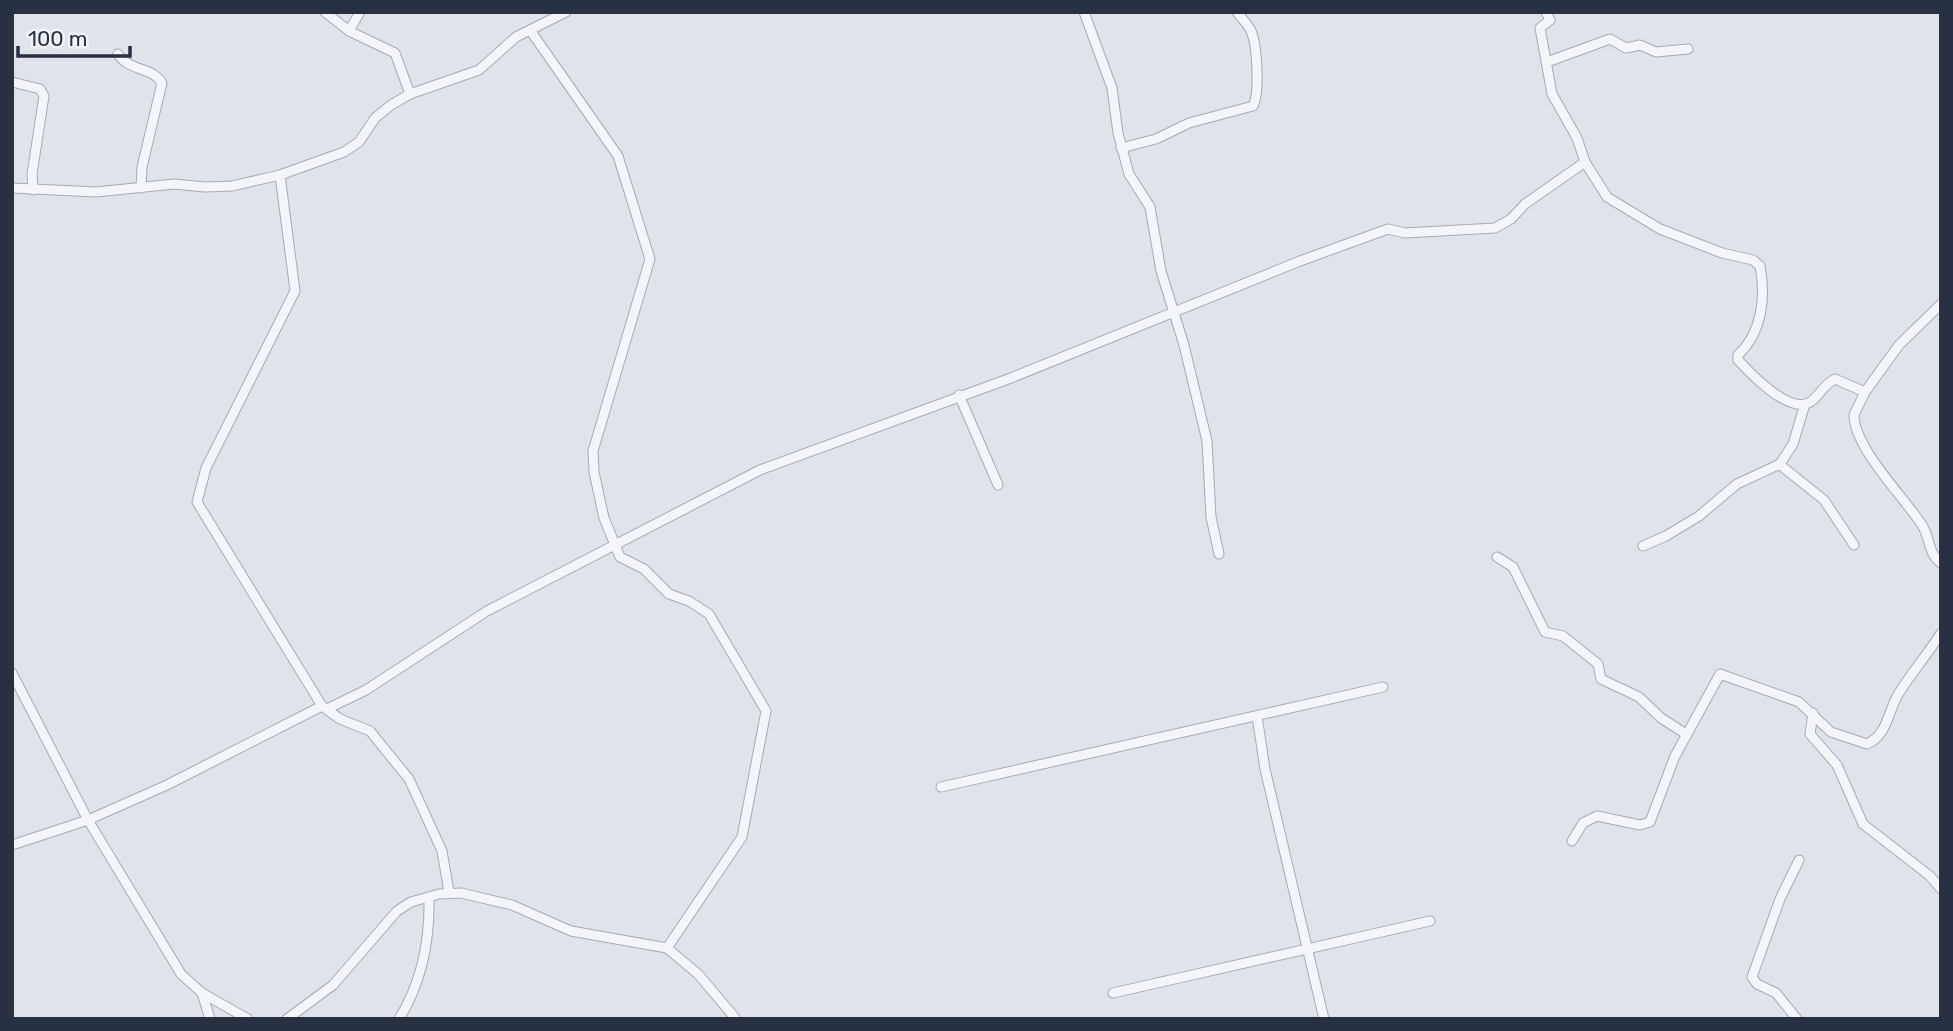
<svg xmlns="http://www.w3.org/2000/svg" width="1953" height="1031" font-family="Rubik,sans-serif">
<rect width="100%" height="100%" fill="#e0e3ea"/>
<g fill="none" stroke-linecap="round" stroke-linejoin="round">
<!-- minor casing -->
<g stroke="#a5aab5" stroke-width="11">
<g id="minor">
<polyline points="325,12 349,31 395,53 410,94"/>
<polyline points="1084,12 1112,88 1118,133 1129,174 1150,207 1161,271 1184,345 1207,441 1211,517 1219,554"/>
<path d="M1546 12 1550 20 1540 28 1552 94 1577 138 1585 162 1607 197 1660 229 1722 253 1753 260 1760 266C1766 297 1762 333 1738 355V360C1751 374 1784 409 1806 404 1817 401 1823 384 1835 379L1865 392"/>
<polyline points="530,30 618,156 650,259 593,451 594,472 604,518 620,557 644,569 669,594 689,601 709,614 766,711 742,837 667,948"/>
<polyline points="349,31 360,12"/>
<path d="M118 54C128 71 153 67 162 83L142 167 141 188"/>
<polyline points="1547,62 1610,39 1626,48 1640,45 1656,52 1688,49"/>
<polyline points="12,82 40,89 44,96 32,174 33,190"/>
<path d="M1121 148 1156 139 1189 123 1253 106C1260 94 1257 43 1251 31 1248 24 1241 18 1237 12"/>
<polyline points="280,175 295,291 206,468 197,502 322,706 340,719 370,731 409,779 442,851 449,892"/>
<polyline points="12,188 96,192 174,184 205,187 232,186 280,175 344,152 359,142 375,118 391,105 410,94 479,70 516,37 566,12"/>
<path d="M1941 304 1899 345 1865 392 1854 415C1854 448 1904 497 1922 525 1930 537 1928 554 1941 563"/>
<polyline points="959,395 998,485"/>
<polyline points="1779,464 1824,500 1854,545"/>
<polyline points="1643,546 1666,536 1699,516 1737,484 1780,464 1793,444 1805,404"/>
<polyline points="1497,557 1513,567 1545,632 1563,636 1598,664 1601,679 1639,697 1661,718 1686,734"/>
<polyline points="12,673 88,820 181,974 202,993 248,1019"/>
<polyline points="327,709 366,690 487,611 760,470 1011,378 1300,261 1388,229 1405,233 1495,228 1511,219 1525,204 1585,162"/>
<polyline points="1813,713 1810,734 1837,765 1863,824 1930,876 1941,889"/>
<polyline points="1257,716 1265,769 1324,1019"/>
<polyline points="941,787 1383,687"/>
<path d="M1572 841 1583 823 1597 816 1640 825 1650 822 1675 756 1720 674 1799 702 1831 732 1867 744C1888 735 1888 710 1899 693 1912 672 1928 654 1941 633"/>
<polyline points="12,845 88,820 167,785 322,706"/>
<polyline points="202,993 210,1019"/>
<polyline points="1113,993 1430,921"/>
<polyline points="287,1019 333,985 397,911 411,902 439,894 461,893 512,905 571,931 667,948 698,974 736,1019"/>
<path d="M399 1019C422 982 430 940 429 897"/>
<polyline points="1797,1019 1776,993 1757,984 1752,977 1780,899 1799,860"/>
</g>
</g>
<!-- minor -->
<use href="#minor" stroke="#f3f5f8" stroke-width="9"/>
</g>
<!-- border -->
<rect width="1953" height="1031" fill="none" stroke="#283043" stroke-width="28"/>
<!-- scale -->
<path d="M18 46v10h112v-10" fill="none" stroke="#283043" stroke-width="3.5"/>
<text x="28" y="46" font-size="21" fill="#283043" stroke="#f0f3f7" stroke-width="5" paint-order="stroke">100 m</text>
</svg>
